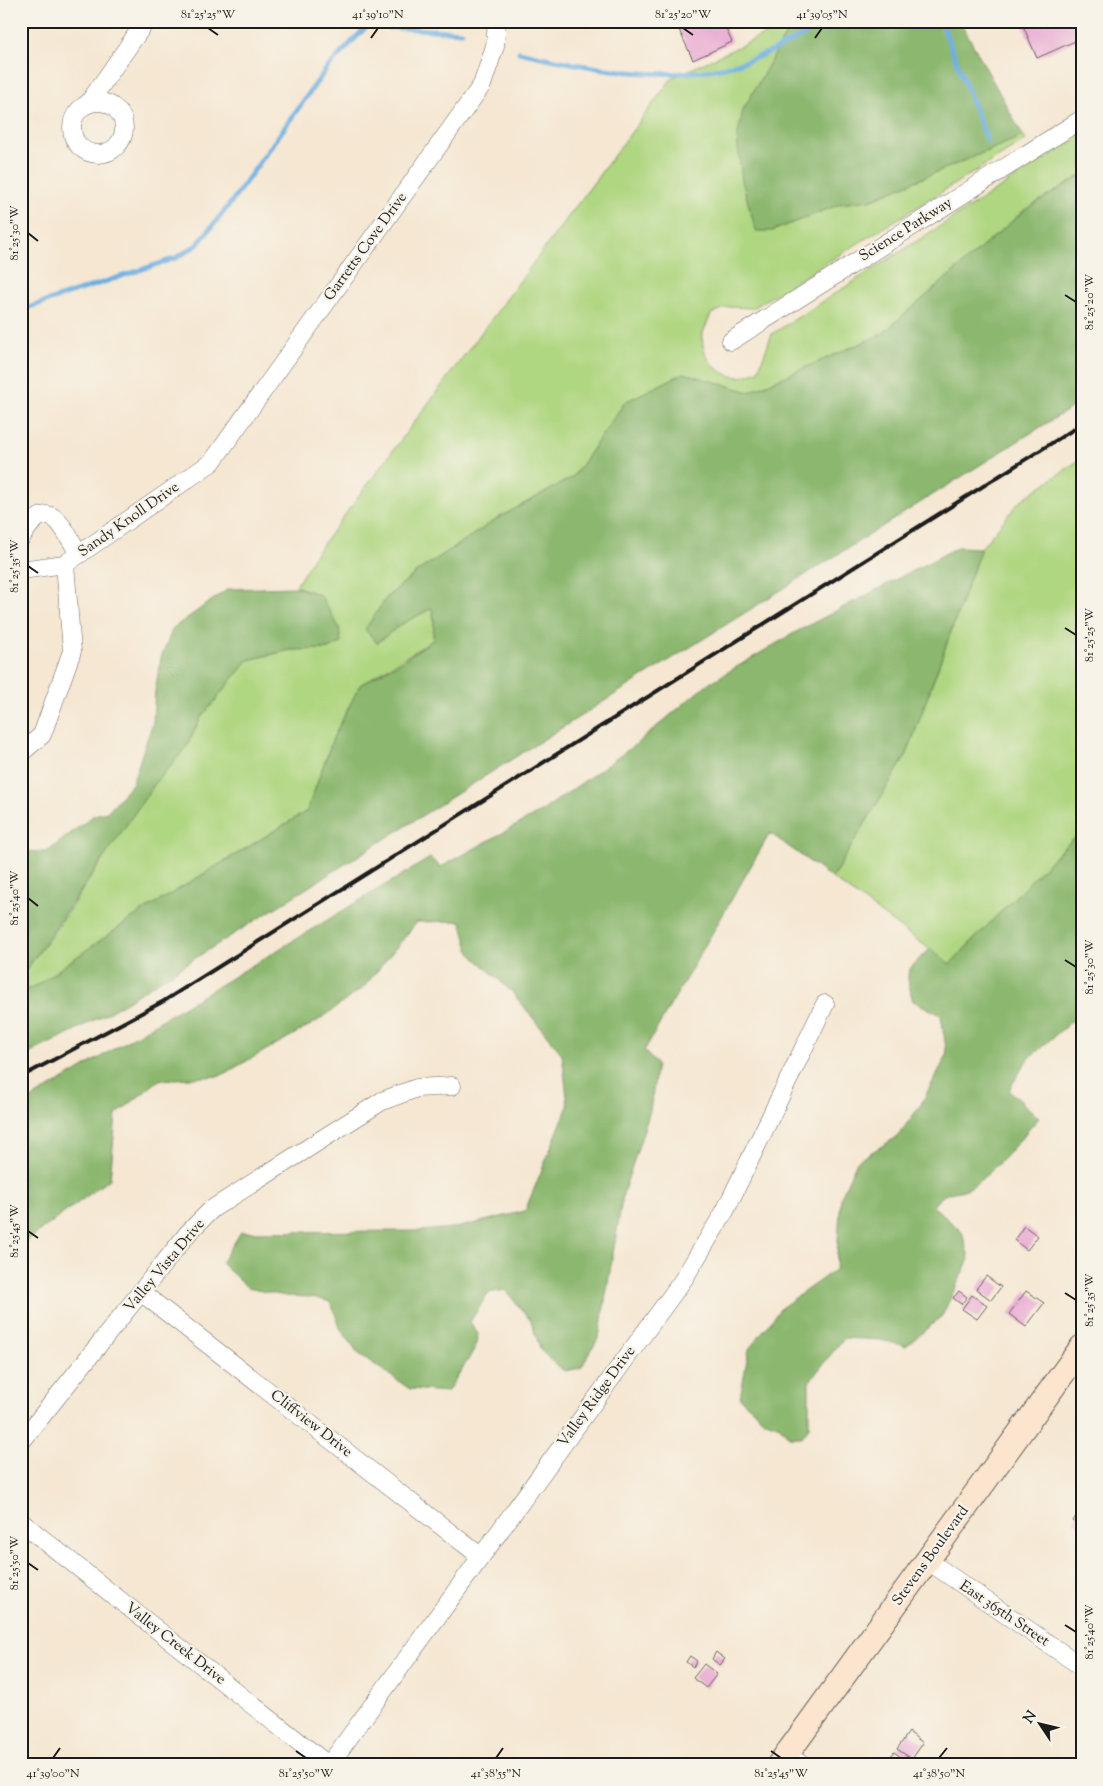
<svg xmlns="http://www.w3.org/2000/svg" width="1103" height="1786" font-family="'Sorts Mill Goudy',serif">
<rect width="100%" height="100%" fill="#f7f3e8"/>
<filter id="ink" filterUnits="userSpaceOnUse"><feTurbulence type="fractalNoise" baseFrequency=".02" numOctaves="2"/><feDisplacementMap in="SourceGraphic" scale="10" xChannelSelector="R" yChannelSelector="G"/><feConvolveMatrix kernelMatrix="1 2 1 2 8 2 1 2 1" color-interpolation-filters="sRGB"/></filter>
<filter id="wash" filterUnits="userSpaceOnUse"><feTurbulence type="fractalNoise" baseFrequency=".0096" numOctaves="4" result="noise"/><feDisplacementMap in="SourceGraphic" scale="20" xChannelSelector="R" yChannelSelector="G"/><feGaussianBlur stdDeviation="1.12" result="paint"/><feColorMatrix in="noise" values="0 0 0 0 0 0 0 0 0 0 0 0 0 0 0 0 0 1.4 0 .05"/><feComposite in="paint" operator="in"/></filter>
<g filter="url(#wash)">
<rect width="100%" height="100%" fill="#f5e7d2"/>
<!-- green -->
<g fill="#afd680" stroke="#66794e">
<path d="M787 24 785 36 743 110 772 231 840 204 870 200 1023 136 1026 140 753 308 727 307 711 314C709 320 705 327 703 333 699 355 717 376 739 377 744 377 752 373 758 371L772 334 1082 135V175L1026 209 882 334 749 392 684 373 625 402 573 477 500 517 418 571 387 597 377 643 400 625 432 608 434 619 433 640 360 685 334 736 307 811 138 914 34 987 21 991V977L66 915 124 827 154 785 187 746 200 719 248 660 290 650 328 649V609L320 595 296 586 314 556 672 78Z"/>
<polygon points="1082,458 1082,832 1062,849 950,964 832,878 907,754 981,548 1020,501"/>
</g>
<!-- forest -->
<g fill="#8bb76e" stroke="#546a45">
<polygon points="793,21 960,21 1023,136 870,200 840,204 772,231 756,231 742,181 737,138 743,110 785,36 787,24"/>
<polygon points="1082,175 1082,401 108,1013 21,1058 21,991 34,987 138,914 307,811 334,736 360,685 402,661 433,640 434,619 432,608 400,625 377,643 365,629 387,597 418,571 500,517 573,477 625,402 684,373 749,392 882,334 1026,209"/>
<polygon points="958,547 981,548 907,754 832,878 770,833 644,1051 657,1064 650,1111 623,1194 599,1337 581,1368 564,1371 541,1351 531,1321 505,1290 488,1293 470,1322 478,1334 475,1349 447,1392 410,1389 358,1353 340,1328 331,1302 312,1297 285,1296 248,1288 221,1263 241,1232 421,1231 460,1227 525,1211 568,1106 562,1054 512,992 470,953 461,921 417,922 364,987 316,1022 220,1076 159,1080 116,1115 110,1179 21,1245 21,1105 430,858 441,867 542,811 635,745 706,685 796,632"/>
<polygon points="296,587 320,595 339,627 341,643 328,649 290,650 248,660 200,719 187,746 154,785 21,977 21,851 47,852 94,815 107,812 132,784 153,722 155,691 161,658 173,628 228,589"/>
<path d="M1082 832V1002L1074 1019 1027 1060 1009 1090 1039 1118C1018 1141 999 1167 974 1185 958 1196 948 1186 933 1206L962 1232 969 1259 942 1316 906 1346 881 1340 844 1338 809 1382V1427L802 1437H789L780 1426 764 1420 740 1398 749 1349 781 1308 836 1269 841 1197 857 1161 897 1137 920 1106 947 1055 941 1015 913 1001C904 968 906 972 930 949L950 964 1062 849Z"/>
</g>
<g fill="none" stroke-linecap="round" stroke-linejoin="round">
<!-- stream -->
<g stroke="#6daee1" stroke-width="5">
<polyline points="941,21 987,140"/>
<path d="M519 52C596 70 679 87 755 58 781 48 806 34 831 21"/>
<polyline points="21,310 176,258 197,245 230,204 327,68 367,26 462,32"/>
</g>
</g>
<g id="blocks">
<!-- building -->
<g fill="#e8a5d1">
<polygon points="675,21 722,21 732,42 693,60"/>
<polygon points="1021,21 1080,21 1082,38 1037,58"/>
<polygon points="1024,1226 1038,1236 1027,1250 1014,1240"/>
<polygon points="986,1276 1001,1287 991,1300 976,1289"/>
<polygon points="959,1291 967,1297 961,1304 953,1298"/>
<polygon points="1026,1291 1044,1303 1026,1327 1009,1314"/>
<polygon points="972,1295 987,1306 977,1319 962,1309"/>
<polygon points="1082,1507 1082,1527 1073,1521"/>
<polygon points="716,1652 725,1659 720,1665 712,1659"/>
<polygon points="690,1656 697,1661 693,1667 686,1662"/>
<polygon points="704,1664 717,1674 706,1688 693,1678"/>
<polygon points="909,1732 923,1743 912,1759 897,1749"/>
<polygon points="894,1752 909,1763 908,1765 885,1765"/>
</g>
</g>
</g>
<g filter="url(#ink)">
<use href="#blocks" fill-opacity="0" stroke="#68635c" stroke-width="1"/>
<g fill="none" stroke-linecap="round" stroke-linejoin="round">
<!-- street casing -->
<g stroke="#68635c" stroke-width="19">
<g id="street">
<circle cx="98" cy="128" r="26"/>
<polyline points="88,104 146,21"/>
<polyline points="731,341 1082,119"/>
<path d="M21 538C49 492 61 524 79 554"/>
<polyline points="21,570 65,564"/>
<polyline points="21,753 42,735 72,651 65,564 212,462 482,85 495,46 497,21"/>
<polyline points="142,1293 480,1556"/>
<polyline points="21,1442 188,1233 212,1209 382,1101 417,1088 452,1086"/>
<polyline points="21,1522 328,1765"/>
<polyline points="927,1560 1082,1667"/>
<polyline points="787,1755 802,1765"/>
<polyline points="329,1765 683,1280 725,1211 825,1004"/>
</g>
</g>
<!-- secondary casing -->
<g stroke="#68635c" stroke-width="26">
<polyline id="secondary" points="779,1765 1082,1347"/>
</g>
<!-- street -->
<use href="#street" stroke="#fff" stroke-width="18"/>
<!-- secondary -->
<use href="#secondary" stroke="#fce5cf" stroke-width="24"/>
<!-- rail -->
<polyline stroke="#1c1c1c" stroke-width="4" points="21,1077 164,1001 1082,424"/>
</g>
</g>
<!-- ticks -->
<path fill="none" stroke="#1c1c1c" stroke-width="2" d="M208 28 218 35M683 28 693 35M371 38 378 28M815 38 822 28M28 233 38 241M1065 295 1076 302M28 566 38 573M1065 628 1076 635M28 898 38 906M1065 960 1076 967M28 1231 38 1238M1065 1293 1076 1300M28 1563 38 1570M1065 1625 1076 1632M296 1751 306 1758M771 1751 781 1758M53 1758 60 1748M496 1758 503 1748M939 1758 947 1748"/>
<g text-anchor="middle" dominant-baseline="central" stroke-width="4.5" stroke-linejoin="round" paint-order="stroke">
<!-- street labels -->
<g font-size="15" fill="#1c1c1c" stroke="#f7f3e8">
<text transform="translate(906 230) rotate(-32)">Science Parkway</text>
<text transform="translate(366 247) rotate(-54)">Garretts Cove Drive</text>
<text transform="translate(129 520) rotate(-35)">Sandy Knoll Drive</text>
<text transform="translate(165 1266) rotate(-50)">Valley Vista Drive</text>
<text transform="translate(597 1397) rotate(-54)">Valley Ridge Drive</text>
<text transform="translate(311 1424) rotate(38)">Cliffview Drive</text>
<text transform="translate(931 1556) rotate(-54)">Stevens Boulevard</text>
<text transform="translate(1004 1614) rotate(34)">East 365th Street</text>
<text transform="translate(175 1644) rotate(38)">Valley Creek Drive</text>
</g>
</g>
<!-- margin -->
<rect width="1103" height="1786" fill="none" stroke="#f7f3e8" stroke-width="55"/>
<!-- north arrow -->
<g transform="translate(1040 1724) rotate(305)" stroke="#f7f3e8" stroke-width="4" paint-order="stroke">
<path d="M0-4L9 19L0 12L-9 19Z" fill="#1c1c1c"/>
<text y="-8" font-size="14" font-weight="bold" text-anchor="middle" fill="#1c1c1c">N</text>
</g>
<rect x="28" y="28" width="1048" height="1730" fill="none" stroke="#1c1c1c" stroke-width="2"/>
<g font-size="12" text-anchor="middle" fill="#1c1c1c">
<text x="208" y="18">81°25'25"W</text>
<text x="378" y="18">41°39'10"N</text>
<text x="683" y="18">81°25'20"W</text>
<text x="822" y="18">41°39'05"N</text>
<text transform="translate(14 233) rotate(-90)" y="4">81°25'30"W</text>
<text transform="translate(1089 302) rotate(-90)" y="4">81°25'20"W</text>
<text transform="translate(14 566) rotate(-90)" y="4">81°25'35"W</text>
<text transform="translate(1089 635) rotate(-90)" y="4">81°25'25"W</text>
<text transform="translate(14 898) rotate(-90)" y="4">81°25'40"W</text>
<text transform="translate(1089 967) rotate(-90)" y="4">81°25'30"W</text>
<text transform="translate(14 1231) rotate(-90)" y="4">81°25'45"W</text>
<text transform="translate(1089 1300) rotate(-90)" y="4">81°25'35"W</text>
<text transform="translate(14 1563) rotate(-90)" y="4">81°25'50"W</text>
<text transform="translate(1089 1632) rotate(-90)" y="4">81°25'40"W</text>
<text x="53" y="1777">41°39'00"N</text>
<text x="306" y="1777">81°25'50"W</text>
<text x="496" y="1777">41°38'55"N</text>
<text x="781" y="1777">81°25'45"W</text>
<text x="939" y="1777">41°38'50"N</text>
</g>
</svg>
